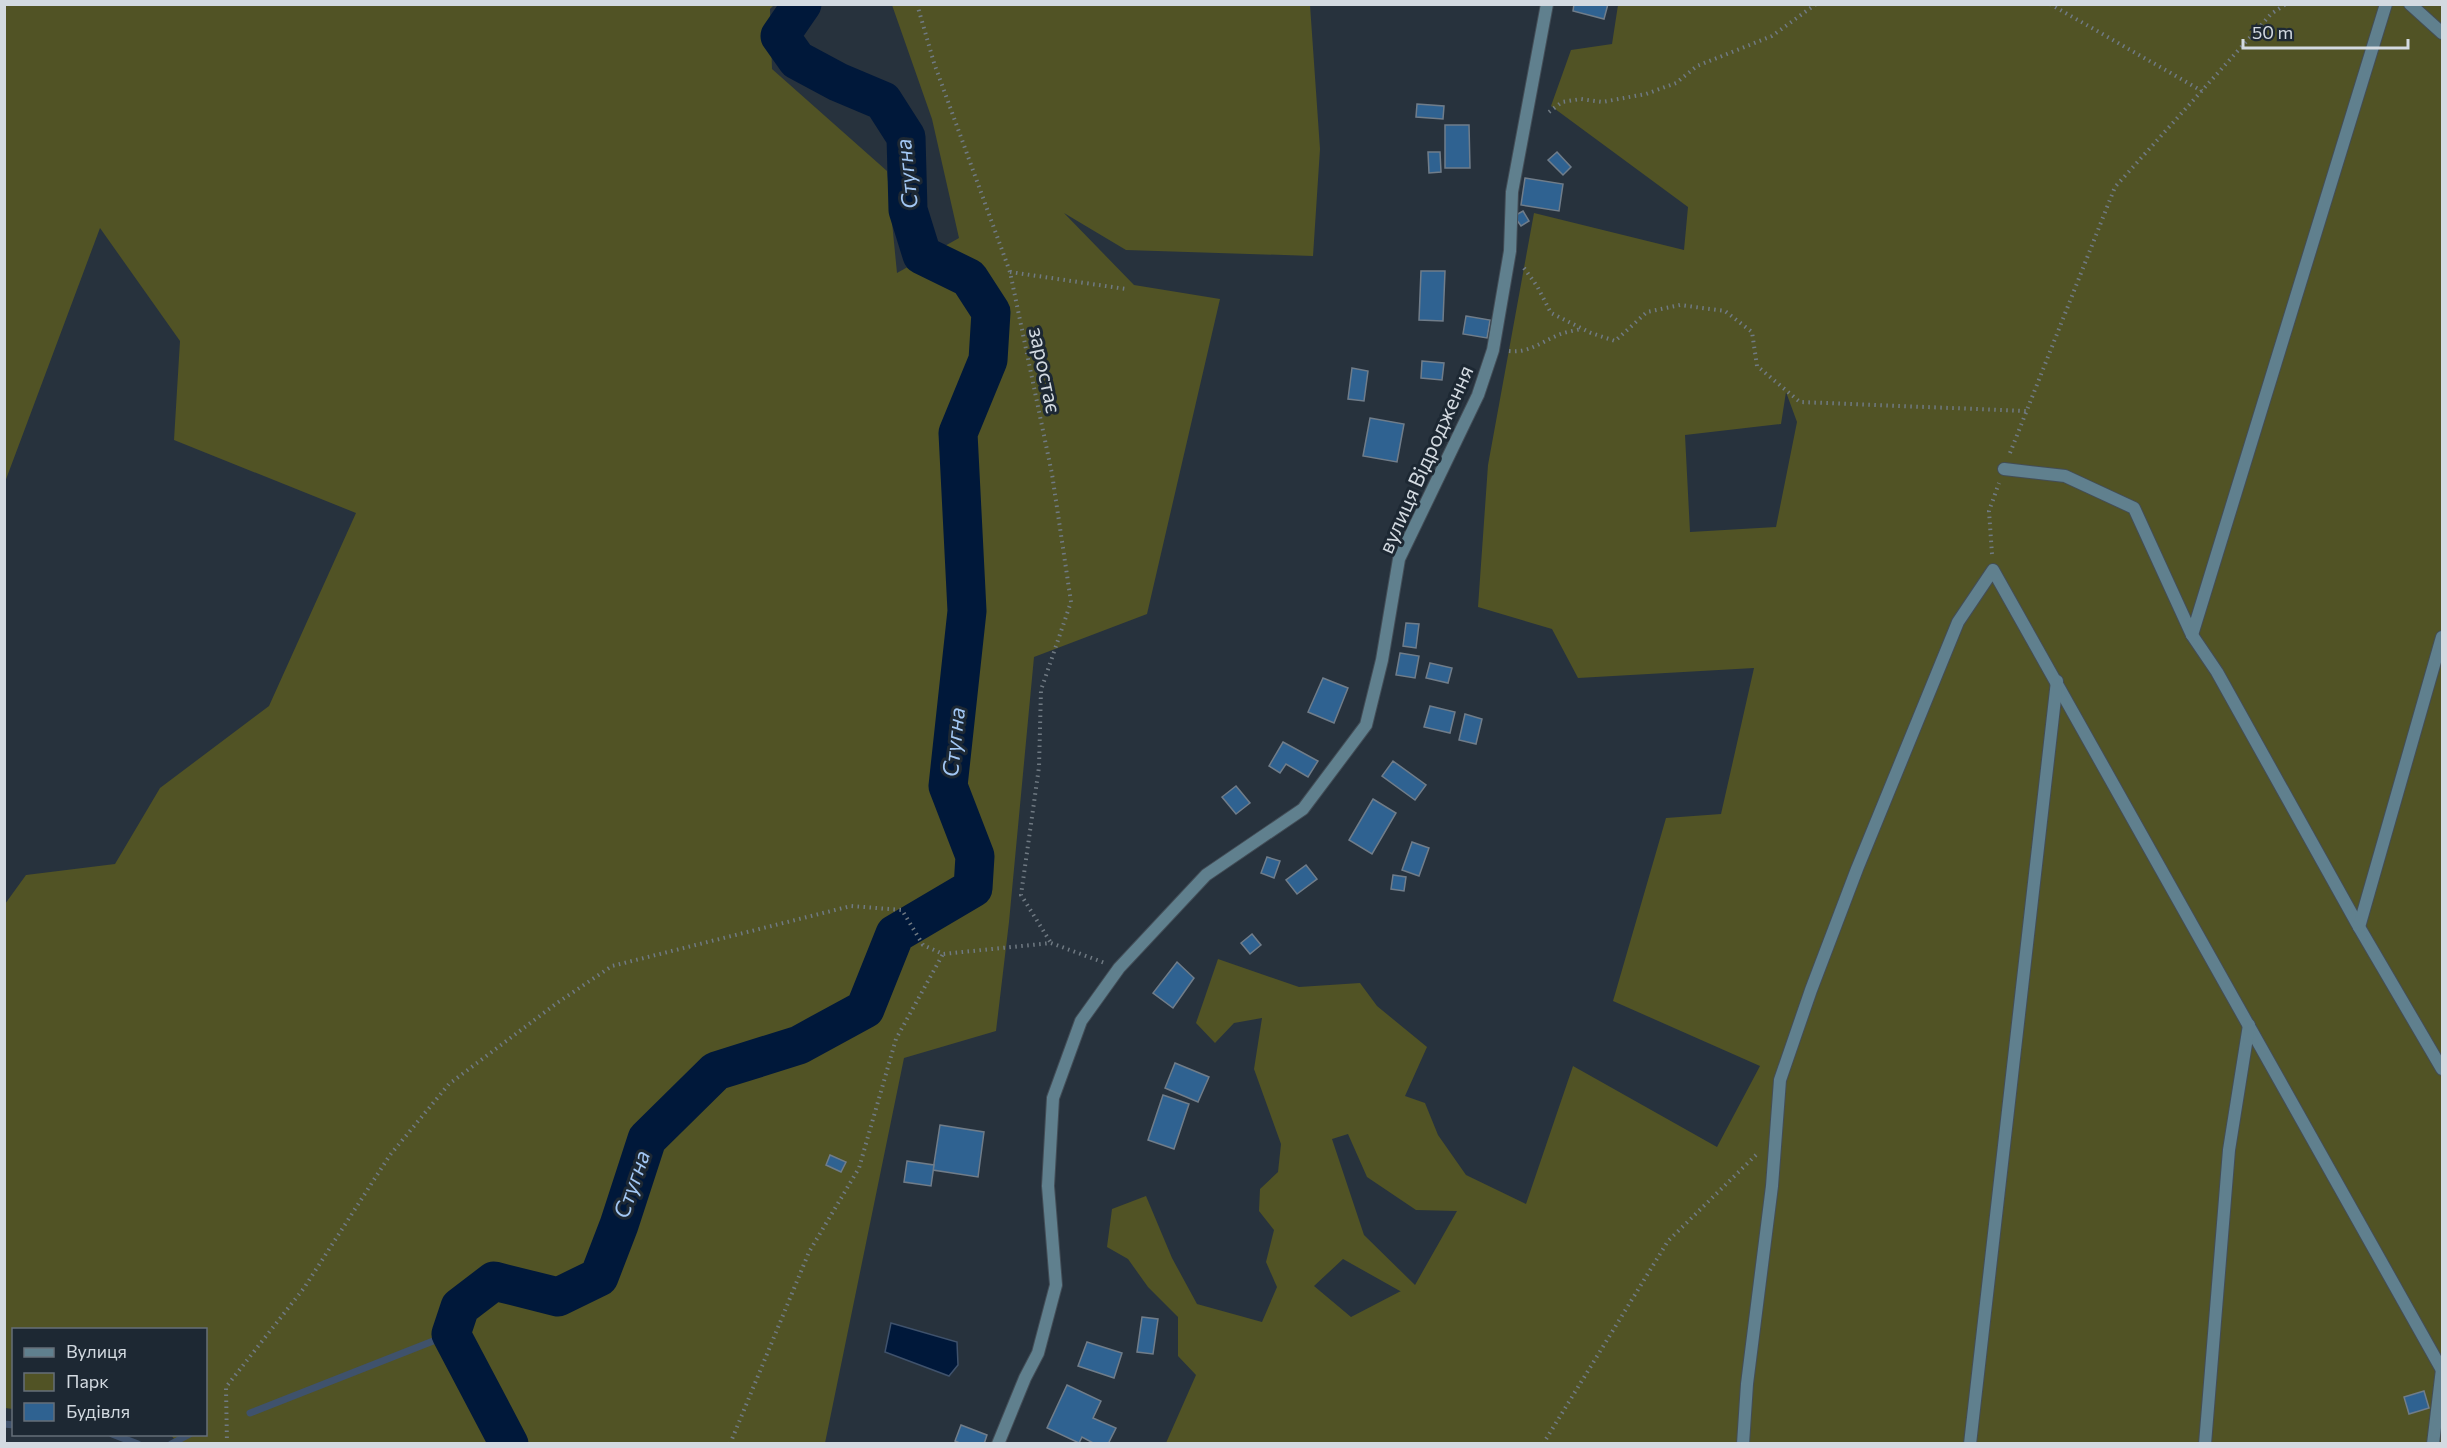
<svg xmlns="http://www.w3.org/2000/svg" width="2447" height="1448" font-family="Commissioner,sans-serif">
<rect width="100%" height="100%" fill="#27323d"/>
<!-- green -->
<g fill="#515325" fill-rule="evenodd">
<polygon points="5,5 774,5 770,9 772,69 887,171 897,273 959,238 932,119 892,5 1310,5 1320,149 1313,256 1126,250 1064,213 1134,285 1220,299 1147,614 1034,657 1009,922 996,1031 904,1058 825,1443 177,1443 171,1435 206,1434 206,1330 14,1330 13,1409 5,1408 5,904 26,875 115,864 160,788 269,706 356,513 174,440 180,341 100,228 5,482"/>
<path d="M1618 5H2442V1443H1166L1196 1375 1178 1356V1317L1148 1287 1128 1259 1107 1247 1112 1209 1146 1196 1172 1258 1197 1304 1262 1322 1277 1287 1266 1262 1274 1230 1259 1211 1260 1189 1278 1172 1281 1144 1254 1069 1262 1018 1234 1023 1215 1043 1196 1023 1218 959 1299 987 1360 983 1377 1006 1427 1047 1405 1096 1425 1103 1438 1135 1466 1175 1526 1204 1573 1066 1717 1147 1760 1066 1613 1001 1666 818 1721 814 1754 668 1578 678 1552 629 1478 607 1488 465 1534 213 1684 250 1688 207 1551 106 1571 50 1612 44ZM1786 392 1797 422 1776 527 1690 532 1685 435 1781 424ZM1348 1134 1367 1177 1416 1210 1457 1211 1415 1285 1364 1235 1332 1139ZM1343 1259 1400 1291H1401L1351 1317 1314 1286Z"/>
</g>
<!-- water -->
<polygon fill="#00183a" stroke="#3f526c" stroke-width="1.5" points="891,1323 957,1342 958,1365 949,1376 885,1352"/>
<g fill="none" stroke-linecap="round" stroke-linejoin="round">
<!-- stream -->
<g stroke="#3f526c" stroke-width="7">
<polyline points="250,1413 451,1334"/>
<polyline points="4,1424 14,1425"/>
<polyline points="112,1434 138,1444"/>
<polyline points="171,1444 190,1434"/>
</g>
<!-- river -->
<polyline stroke="#00183a" stroke-width="39" points="509,1444 451,1334 460,1307 494,1281 558,1297 599,1277 619,1225 647,1139 716,1071 799,1045 865,1009 895,934 973,888 975,856 948,786 967,611 958,433 988,360 991,312 969,278 922,255 908,210 906,137 883,101 838,82 797,60 780,36 802,4"/>
</g>
<!-- building -->
<g fill="#2f6291" stroke="#707d8a" stroke-width="1.5">
<polygon points="1574,4 1608,4 1604,19 1573,11"/>
<polygon points="1417,104 1444,106 1443,119 1416,117"/>
<polygon points="1445,125 1469,125 1470,168 1445,168"/>
<polygon points="1428,152 1440,152 1441,172 1429,173"/>
<polygon points="1557,152 1571,167 1563,175 1548,160"/>
<polygon points="1525,178 1563,184 1559,211 1521,205"/>
<polygon points="1523,211 1529,221 1521,226 1514,216"/>
<polygon points="1421,271 1445,271 1443,321 1419,320"/>
<polygon points="1466,316 1490,320 1487,338 1463,334"/>
<polygon points="1422,361 1444,363 1442,380 1421,378"/>
<polygon points="1352,368 1368,371 1364,401 1348,399"/>
<polygon points="1370,418 1404,424 1397,462 1363,456"/>
<polygon points="1406,623 1419,624 1416,648 1403,646"/>
<polygon points="1400,653 1419,656 1415,678 1396,675"/>
<polygon points="1430,663 1452,668 1448,683 1426,678"/>
<polygon points="1323,678 1348,688 1334,723 1308,712"/>
<polygon points="1430,706 1455,712 1450,733 1424,727"/>
<polygon points="1465,714 1482,719 1476,744 1459,740"/>
<polygon points="1283,742 1318,761 1308,777 1286,764 1280,773 1269,766"/>
<polygon points="1393,761 1426,785 1415,800 1382,776"/>
<polygon points="1236,786 1250,803 1236,814 1222,797"/>
<polygon points="1373,799 1396,813 1372,854 1349,840"/>
<polygon points="1412,842 1429,848 1419,876 1402,870"/>
<polygon points="1267,857 1280,861 1274,878 1261,873"/>
<polygon points="1306,865 1317,879 1297,894 1286,880"/>
<polygon points="1393,875 1406,877 1404,891 1391,889"/>
<polygon points="1252,934 1261,945 1250,954 1241,943"/>
<polygon points="1177,962 1194,978 1173,1008 1153,993"/>
<polygon points="1175,1063 1209,1077 1198,1102 1165,1088"/>
<polygon points="1163,1095 1189,1104 1174,1149 1148,1140"/>
<polygon points="940,1125 984,1132 978,1177 933,1170"/>
<polygon points="830,1155 846,1162 841,1172 826,1165"/>
<polygon points="907,1161 934,1165 931,1186 904,1182"/>
<polygon points="1142,1317 1158,1319 1153,1354 1137,1352"/>
<polygon points="1087,1342 1122,1353 1114,1378 1078,1366"/>
<polygon points="1067,1385 1101,1401 1093,1418 1116,1428 1108,1444 1095,1444 1082,1437 1079,1443 1047,1428"/>
<polygon points="2424,1391 2429,1408 2409,1414 2404,1397"/>
<polygon points="961,1425 987,1435 984,1444 962,1444 955,1441"/>
</g>
<g fill="none" stroke-linecap="round" stroke-linejoin="round">
<!-- street casing -->
<g stroke="#434d57" stroke-width="14">
<g id="street">
<polyline points="2410,4 2442,33"/>
<polyline points="2004,469 2065,476 2134,508 2192,635 2217,672 2359,927 2442,1069"/>
<polyline points="2192,635 2386,4"/>
<polyline points="2359,927 2442,637"/>
<polyline points="998,1444 1025,1378 1038,1353 1056,1285 1048,1186 1053,1098 1081,1021 1119,968 1206,875 1303,809 1366,725 1382,660 1399,559 1478,395 1493,350 1510,251 1512,192 1547,4"/>
<polyline points="1743,1444 1747,1384 1772,1186 1780,1080 1811,990 1857,869 1958,622 1993,570 2442,1370"/>
<polyline points="1970,1444 2057,681"/>
<polyline points="2205,1444 2229,1150 2249,1025"/>
<polyline points="2433,1444 2442,1369"/>
</g>
</g>
<!-- path -->
<g stroke="#707a83" stroke-width="4" stroke-dasharray="1.5 4.5" stroke-linecap="butt">
<polyline points="917,4 934,63 1010,272 1052,474 1071,602 1041,690 1039,767 1021,895 1051,943"/>
<polyline points="2050,4 2202,91"/>
<polyline points="1549,112 1562,102 1581,99 1602,102 1646,94 1676,83 1697,66 1772,36 1816,4"/>
<polyline points="1524,268 1537,286 1551,313 1591,333 1615,341 1647,312 1680,305 1725,311 1752,332 1757,366 1800,402 2026,411"/>
<polyline points="1010,272 1126,289"/>
<path d="M1509 351C1528 353 1540 343 1556 336 1564 332 1573 331 1581 329"/>
<polyline points="2010,453 2115,187 2271,14 2286,4"/>
<polyline points="1992,554 1989,511 1999,483"/>
<polyline points="227,1444 226,1387 304,1288 390,1155 449,1084 557,1003 612,966 851,906 902,910 923,945 943,954 1051,943 1105,963"/>
<polyline points="730,1444 809,1252 859,1168 896,1039 943,954"/>
<polyline points="1543,1444 1668,1241 1757,1154"/>
</g>
<!-- street -->
<use href="#street" stroke="#60808e" stroke-width="12"/>
</g>
<g text-anchor="middle" dominant-baseline="central" stroke-width="6" stroke-linejoin="round" paint-order="stroke">
<!-- street labels -->
<g font-size="21" fill="#d3dae1" stroke="#1d2833">
<text transform="translate(1046 370) rotate(78)">заростає</text>
<text transform="translate(1425 459) rotate(-66)">вулиця Відродження</text>
</g>
<!-- water labels -->
<g font-size="22" font-style="italic" fill="#a2c7f4" stroke="#1d2833">
<text transform="translate(906 174) rotate(-96)">Стугна</text>
<text transform="translate(953 742) rotate(-84)">Стугна</text>
<text transform="translate(631 1184) rotate(-71)">Стугна</text>
</g>
</g>
<!-- border -->
<rect width="2447" height="1448" fill="none" stroke="#d3dae1" stroke-width="12"/>
<!-- legend -->
<rect x="12" y="1328" width="195" height="108" fill="#1d2833" stroke="#666f79" stroke-width="1.5"/>
<rect x="24" y="1348" width="30" height="9" fill="#60808e" stroke="#666f79" stroke-width="1.5"/>
<text x="66" y="1358" font-size="18" fill="#d3dae1">Вулиця</text>
<rect x="24" y="1373" width="30" height="18" fill="#515325" stroke="#666f79" stroke-width="1.5"/>
<text x="66" y="1388" font-size="18" fill="#d3dae1">Парк</text>
<rect x="24" y="1403" width="30" height="18" fill="#2f6291" stroke="#666f79" stroke-width="1.5"/>
<text x="66" y="1418" font-size="18" fill="#d3dae1">Будівля</text>
<!-- scale -->
<path d="M2243 39v9h165v-9" fill="none" stroke="#d3dae1" stroke-width="3"/>
<text x="2252" y="39" font-size="18" fill="#d3dae1" stroke="#1d2833" stroke-width="4.5" paint-order="stroke">50 m</text>
</svg>
